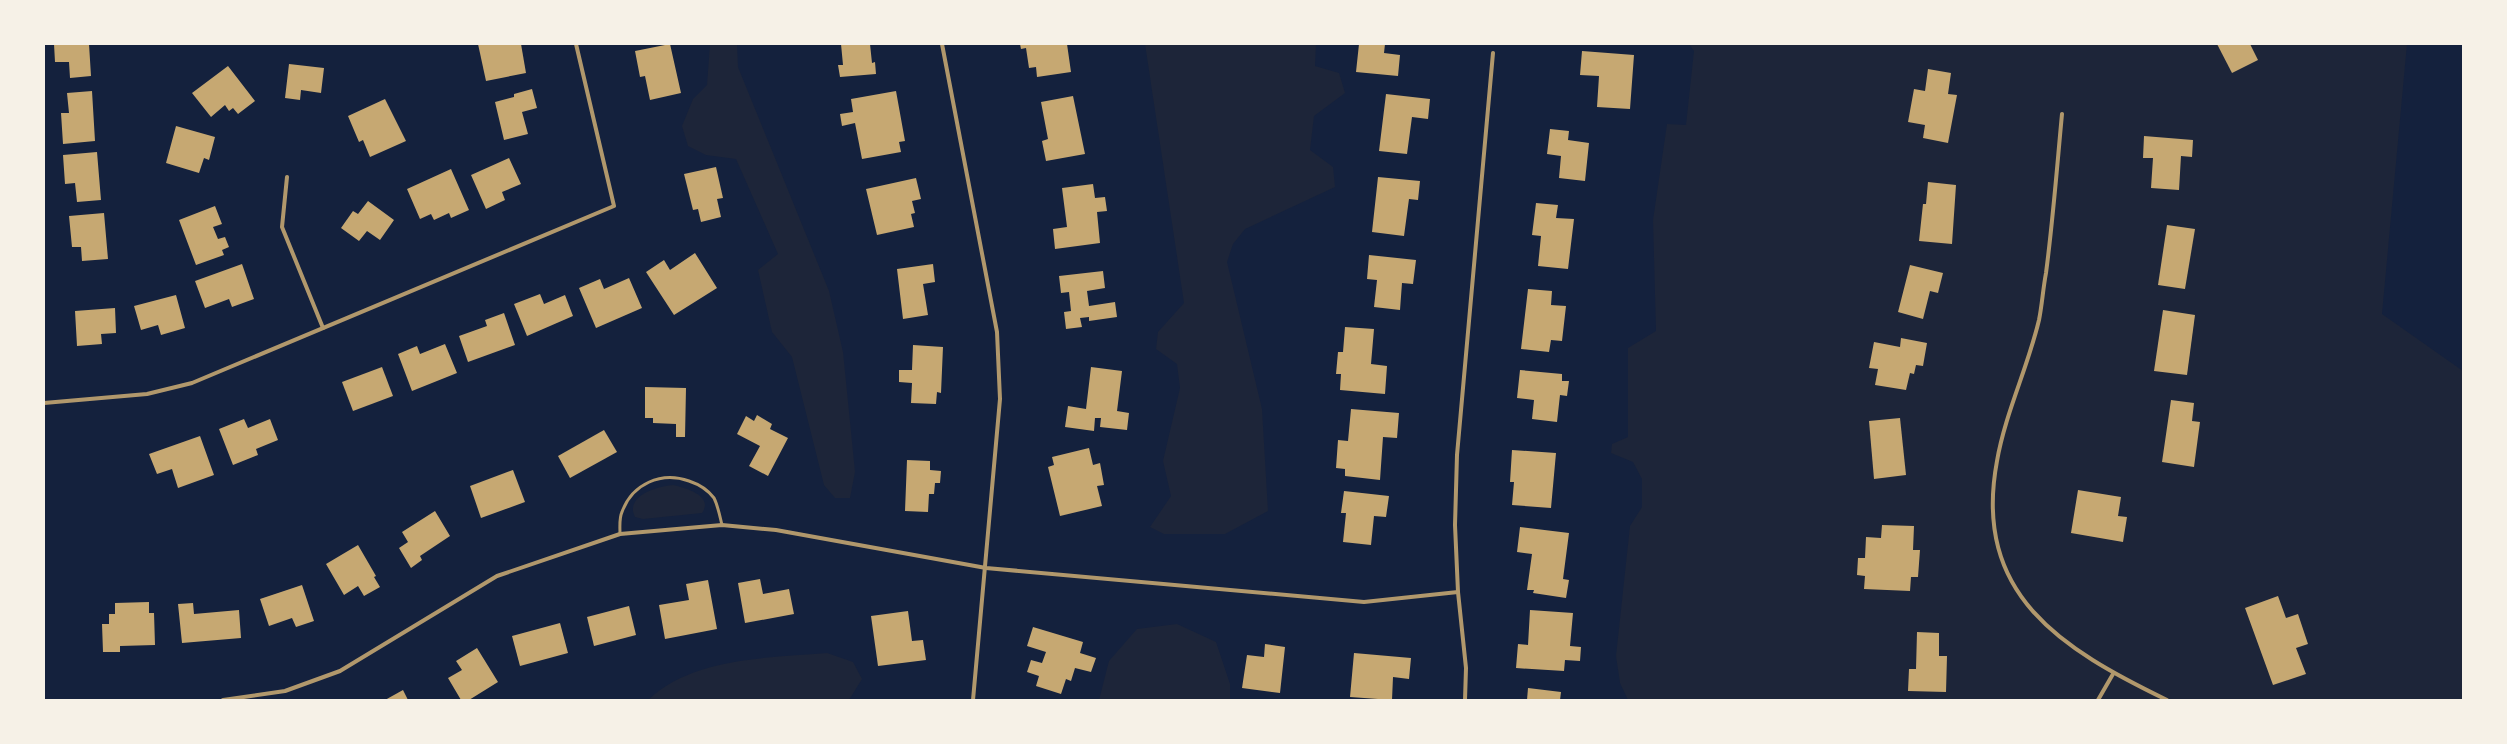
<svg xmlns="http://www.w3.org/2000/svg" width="2507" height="744" font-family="'Space Grotesk',sans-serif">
<rect width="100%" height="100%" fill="#14213d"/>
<!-- green -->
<g fill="#1d2539">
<polygon points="710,44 737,44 738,67 829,291 843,352 855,472 850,498 835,498 824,485 792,357 772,332 758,270 778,254 736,159 706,155 688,146 682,126 693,99 707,85"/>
<polygon points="1145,44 1316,44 1315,66 1339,73 1345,93 1314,116 1310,150 1333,167 1335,187 1245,229 1233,244 1227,262 1262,409 1268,511 1225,534 1164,534 1150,527 1171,496 1163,461 1180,388 1177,364 1156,349 1158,332 1184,303"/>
<polygon points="1689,44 2407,44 2382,314 2463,371 2463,700 1628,700 1620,683 1616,656 1630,526 1642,507 1642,479 1633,462 1611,453 1612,444 1628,437 1628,348 1656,331 1653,220 1667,124 1686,125 1694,51"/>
<path d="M673 485C686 488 714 496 702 513L643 519 635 517C624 496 658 486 673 485Z"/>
<polygon points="1177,624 1216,642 1230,684 1230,700 1099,700 1109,661 1137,629"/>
<path d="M827 653 853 662 862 679 849 700H648C693 657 768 658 827 653Z"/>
</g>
<!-- building -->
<g fill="#c6a872">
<polygon points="54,44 89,44 91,76 70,78 69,62 55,62"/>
<polygon points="478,44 521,44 526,73 486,81"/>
<polygon points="670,44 681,93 650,100 645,76 640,77 635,51"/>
<polygon points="841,44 870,44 872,63 875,62 876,74 840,77 838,65 843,65"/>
<polygon points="1020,44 1067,44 1071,72 1037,77 1036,67 1029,68 1026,48 1021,49"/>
<polygon points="1359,44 1385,44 1384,53 1400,55 1398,76 1356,72"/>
<polygon points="2217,44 2250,44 2258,60 2232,73"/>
<polygon points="1582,51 1634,55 1630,109 1597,107 1599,76 1580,75"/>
<polygon points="289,64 324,68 321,93 301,90 300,100 285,98"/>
<polygon points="228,66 255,101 238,114 233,108 229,111 225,105 211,117 192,93"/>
<polygon points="1928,69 1951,73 1948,94 1957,95 1948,143 1923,138 1925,125 1908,122 1914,89 1925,91"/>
<polygon points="532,89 537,108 522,112 528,134 504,140 495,102 514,97 514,94"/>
<polygon points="92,91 95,141 63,144 61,113 69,113 67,93"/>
<polygon points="896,91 905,141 899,142 901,152 862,159 855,123 842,126 840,114 853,112 851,99"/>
<polygon points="1386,94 1430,99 1428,119 1412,117 1407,154 1379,151"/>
<polygon points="1073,96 1085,154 1046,161 1042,141 1048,139 1041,102"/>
<polygon points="385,99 406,141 370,157 363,140 359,142 348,116"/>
<polygon points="176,126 215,137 209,160 204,158 199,173 166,163"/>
<polygon points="1550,129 1569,131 1568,140 1589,143 1585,181 1559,178 1561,156 1547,154"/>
<polygon points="2144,136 2193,140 2192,157 2181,156 2179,190 2151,188 2153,158 2143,158"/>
<polygon points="97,152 101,200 77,202 75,183 65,184 63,155"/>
<polygon points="509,158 521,184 502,192 505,200 486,209 471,175"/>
<polygon points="716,167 723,198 717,199 721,217 701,222 698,209 693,210 684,174"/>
<polygon points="451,169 469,210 451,218 449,213 434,220 431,214 420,219 407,189"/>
<polygon points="1378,177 1420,181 1418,200 1409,199 1404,236 1372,232"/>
<polygon points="916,178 921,199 912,201 915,213 911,214 914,227 877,235 866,189"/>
<polygon points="1928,182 1956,185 1952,244 1919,241 1923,204 1926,204"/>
<polygon points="1093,184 1095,198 1105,197 1107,211 1097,212 1100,243 1055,249 1053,229 1067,227 1062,188"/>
<polygon points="368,201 394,220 380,240 367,231 359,241 341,228 353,211 358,214"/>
<polygon points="1536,203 1558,205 1556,218 1574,219 1568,269 1538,266 1541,236 1532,235"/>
<polygon points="215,206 222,224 213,227 218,239 225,237 229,247 222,250 224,255 196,265 179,220"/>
<polygon points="104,213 108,259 82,261 81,247 72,247 69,216"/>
<polygon points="2167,225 2195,229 2185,289 2158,285"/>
<polygon points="695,253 717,288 674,315 646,272 664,260 670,270"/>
<polygon points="1369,255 1416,260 1413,284 1402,283 1400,310 1374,307 1377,280 1367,279"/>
<polygon points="242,264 254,299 232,307 229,299 205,308 195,281"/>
<polygon points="933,264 935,282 923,284 928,315 903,319 897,269"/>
<polygon points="1910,265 1943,273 1938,293 1930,291 1923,319 1898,312"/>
<polygon points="1103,271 1105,288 1087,291 1089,306 1115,302 1117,317 1089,321 1089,317 1080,318 1082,327 1066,329 1064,312 1071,311 1069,292 1061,293 1059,276"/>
<polygon points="629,278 642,308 596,328 579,288 600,279 604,289"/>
<polygon points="1528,289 1552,291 1551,305 1566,306 1562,341 1551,340 1549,352 1521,349"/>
<polygon points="540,294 544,304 565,295 573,316 527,336 514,304"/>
<polygon points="176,295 185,328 161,335 158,325 141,330 134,306"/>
<polygon points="115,308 116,333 101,334 102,344 77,346 75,311"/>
<polygon points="2163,310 2195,315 2187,375 2154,371"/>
<polygon points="504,313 515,345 468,362 459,336 487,326 485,320"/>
<polygon points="1345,327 1374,329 1371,364 1387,366 1385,394 1340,390 1341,374 1336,374 1338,352 1343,352"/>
<polygon points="1901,338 1927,343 1923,366 1916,365 1914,374 1910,373 1906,390 1875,385 1878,369 1869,368 1874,342 1900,347"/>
<polygon points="445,344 457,373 412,391 398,354 417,346 420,354"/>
<polygon points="913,345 943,347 941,393 937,392 936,404 911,403 912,383 899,382 899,370 912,370"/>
<polygon points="382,367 393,396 353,411 342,382"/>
<polygon points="1091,367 1122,371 1117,411 1129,413 1127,430 1100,427 1101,418 1095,418 1094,431 1065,427 1068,406 1086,409"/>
<polygon points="1520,370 1562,374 1562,381 1569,381 1567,396 1560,395 1557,422 1532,419 1534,400 1517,398"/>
<polygon points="645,387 686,388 685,437 676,437 676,424 653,423 653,418 645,418"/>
<polygon points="2171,400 2194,403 2192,421 2200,422 2194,467 2162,462"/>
<polygon points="1351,409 1399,413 1397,438 1383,437 1380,480 1345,476 1345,469 1336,468 1338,440 1348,441"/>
<polygon points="757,415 772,424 770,429 788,438 768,476 749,466 760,446 737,434 746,416 754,421"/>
<polygon points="1900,418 1906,475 1874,479 1869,421"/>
<polygon points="244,419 248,428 270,419 278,440 256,449 258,455 233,465 219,429"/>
<polygon points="604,430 617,452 570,478 558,456"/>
<polygon points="200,436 214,475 178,488 172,469 157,474 149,454"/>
<polygon points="1089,448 1093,465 1100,463 1104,485 1097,486 1102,506 1060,516 1048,467 1054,465 1052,457"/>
<polygon points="1512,450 1556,453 1551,508 1512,505 1514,482 1510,482"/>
<polygon points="907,460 930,461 930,470 941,471 940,483 935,483 934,494 929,494 928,512 905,511"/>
<polygon points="513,470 525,502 481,518 470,486"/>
<polygon points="2078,490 2121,497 2118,516 2127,517 2123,542 2071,533"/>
<polygon points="1344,491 1389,496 1386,517 1374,516 1371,545 1343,542 1346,513 1341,513"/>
<polygon points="435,511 450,536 420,556 422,560 411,568 399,548 408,542 402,532"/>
<polygon points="1882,525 1914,526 1913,550 1920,550 1918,577 1911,577 1910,591 1864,589 1865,576 1857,575 1858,558 1865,558 1866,537 1881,538"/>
<polygon points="1520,527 1569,533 1563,579 1569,580 1566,598 1533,593 1534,590 1527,590 1532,554 1517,552"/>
<polygon points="358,545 376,576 374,577 380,587 364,596 358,586 344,595 326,564"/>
<polygon points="760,579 763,594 789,589 794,614 745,623 738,583"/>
<polygon points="708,580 717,629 665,639 659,605 689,600 686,584"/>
<polygon points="302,585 314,621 296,627 292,618 269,626 260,599"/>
<polygon points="2278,596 2286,618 2298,614 2308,644 2296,648 2306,674 2273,685 2245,608"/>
<polygon points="149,602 149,613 154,613 155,645 120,646 120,652 103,652 102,624 109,624 109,614 115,614 115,603"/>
<polygon points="193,603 194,614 239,610 241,638 182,643 178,604"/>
<polygon points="629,606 636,635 594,646 587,617"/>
<polygon points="1530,610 1573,613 1570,646 1581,647 1580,661 1565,660 1564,671 1516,668 1518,644 1528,645"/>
<polygon points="908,611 912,641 923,640 926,660 878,666 871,616"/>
<polygon points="560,623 568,653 520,666 512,636"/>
<polygon points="1033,627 1083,642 1080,653 1096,658 1091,672 1075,668 1071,681 1066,679 1061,694 1036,686 1039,676 1027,672 1031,660 1042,663 1046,652 1027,646"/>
<polygon points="1917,632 1939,633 1939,656 1947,656 1946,692 1908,691 1909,669 1916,669"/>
<polygon points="1265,644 1285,647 1280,693 1242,688 1247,655 1264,657"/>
<polygon points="477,648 498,682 469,700 461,700 448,678 462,670 456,661"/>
<polygon points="1354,653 1411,658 1409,679 1393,677 1392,700 1350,697"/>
<polygon points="1528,688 1561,692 1560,700 1527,700"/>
<polygon points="403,690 408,700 385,700"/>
</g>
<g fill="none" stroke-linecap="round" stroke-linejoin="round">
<!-- service -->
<path stroke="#b1986c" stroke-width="3" d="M620 534C620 527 619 518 622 512 632 484 661 471 689 481 698 484 708 490 714 498 718 506 720 517 722 525"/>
<!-- minor -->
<g stroke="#b1986c" stroke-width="4">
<polyline points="942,44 997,332 1000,399 973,700"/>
<path d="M2062 114C2057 167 2053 220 2046 273 2043 289 2042 305 2039 320 2028 367 2005 414 1997 461 1972 595 2062 649 2167 700"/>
<polyline points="287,177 282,227 323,328"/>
<polyline points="44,403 147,394 192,383 614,206 576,44"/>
<polyline points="223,700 285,691 340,671 497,576 620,534 722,525 776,530 986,568 1364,602 1458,592"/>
<polyline points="1465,700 1466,668 1458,592 1455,525 1457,455 1493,53"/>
<polyline points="2098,700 2113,674"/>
</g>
</g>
<!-- border -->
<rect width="2507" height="744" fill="none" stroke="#f6f1e7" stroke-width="90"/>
</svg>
